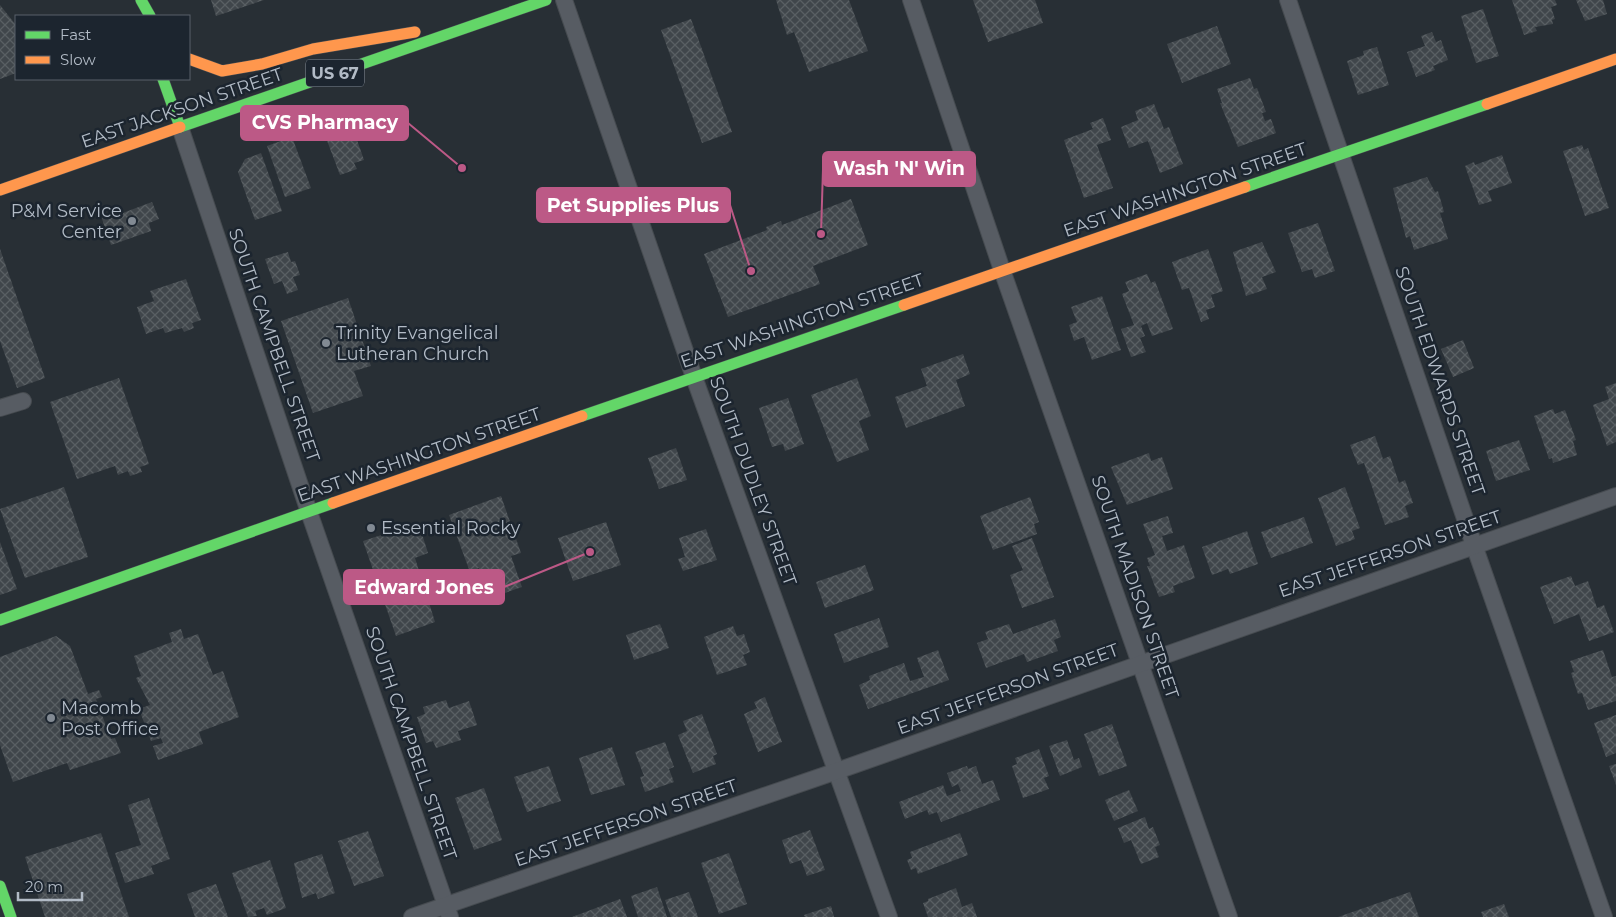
<svg xmlns="http://www.w3.org/2000/svg" width="1616" height="917" font-family="Montserrat,sans-serif">
<defs>
<pattern id="building-cross-hatch" width="8" height="8" patternUnits="userSpaceOnUse" patternTransform="scale(1.25)"><rect width="8" height="8" fill="#40464b"/><path d="M0 0l8 8M0 8l8-8" fill="none" stroke="#595f63"/></pattern>
</defs>
<rect width="100%" height="100%" fill="#282f35"/>
<!-- building -->
<g fill="url(#building-cross-hatch)">
<polygon points="211,0 264,0 216,16"/>
<polygon points="776,0 849,0 868,51 809,72 794,32 787,35"/>
<polygon points="973,0 1035,0 1043,23 988,42"/>
<polygon points="1512,0 1555,0 1557,5 1551,7 1555,19 1552,20 1553,24 1535,27 1537,31 1524,35"/>
<polygon points="1576,0 1603,0 1607,14 1585,21"/>
<polygon points="0,5 16,25 16,73 0,79"/>
<polygon points="1483,9 1499,56 1476,63 1461,16"/>
<polygon points="691,19 732,132 702,143 661,30"/>
<polygon points="1217,26 1231,64 1182,83 1167,44"/>
<polygon points="1432,32 1436,42 1441,40 1448,60 1433,66 1435,70 1416,77 1407,52 1425,46 1421,36"/>
<polygon points="1377,47 1389,85 1358,95 1347,61 1364,55 1363,51"/>
<polygon points="1250,78 1254,89 1257,88 1266,112 1262,113 1265,121 1271,119 1276,133 1238,147 1220,103 1222,103 1217,89"/>
<polygon points="1154,104 1164,129 1169,127 1183,164 1160,173 1148,141 1129,148 1121,127 1138,120 1135,111"/>
<polygon points="1103,118 1111,140 1097,145 1113,188 1084,198 1064,140 1093,129 1090,123"/>
<polygon points="350,120 364,160 354,163 357,169 340,175 323,130"/>
<polygon points="292,137 311,188 285,197 267,146"/>
<polygon points="1582,145 1584,150 1588,148 1609,208 1585,216 1563,151"/>
<polygon points="261,153 282,211 255,220 238,172 245,159"/>
<polygon points="1502,155 1512,183 1488,191 1492,201 1479,205 1465,166 1474,162 1475,165"/>
<polygon points="1427,177 1435,192 1438,191 1444,212 1440,213 1448,239 1414,250 1410,236 1406,238 1393,188"/>
<polygon points="851,199 868,245 813,266 820,284 728,317 704,254 767,230 766,227 781,221 782,225"/>
<polygon points="152,202 159,219 149,223 151,231 111,245 101,216 119,210 120,214"/>
<polygon points="1318,223 1335,271 1315,278 1312,269 1302,272 1288,233"/>
<polygon points="1262,242 1276,272 1262,277 1267,289 1246,296 1233,252"/>
<polygon points="0,249 45,378 17,388 0,341"/>
<polygon points="1208,249 1223,291 1211,295 1215,307 1206,310 1209,319 1201,322 1189,288 1182,290 1172,262"/>
<polygon points="288,252 291,262 295,261 300,275 293,277 298,290 287,294 282,281 274,284 265,259"/>
<polygon points="1147,274 1151,283 1155,281 1173,329 1152,336 1147,323 1141,326 1145,336 1140,338 1146,352 1131,357 1121,329 1134,325 1122,294 1129,291 1125,282"/>
<polygon points="186,279 201,320 192,323 194,328 184,332 182,328 165,333 163,328 146,334 137,307 154,301 150,291"/>
<polygon points="1102,296 1121,350 1092,360 1084,337 1074,341 1069,325 1077,322 1071,307"/>
<polygon points="348,298 371,366 354,371 363,396 313,413 281,321"/>
<polygon points="1463,340 1474,368 1453,377 1441,349"/>
<polygon points="963,354 970,374 956,380 965,406 906,428 895,397 927,386 921,369"/>
<polygon points="119,378 149,464 140,467 142,472 130,476 128,471 118,475 115,466 77,479 50,402"/>
<polygon points="857,378 871,416 859,421 869,450 837,462 811,395"/>
<polygon points="1616,383 1616,442 1607,446 1593,405 1609,399 1605,387"/>
<polygon points="788,398 804,444 785,451 783,444 772,447 759,408"/>
<polygon points="1553,409 1555,414 1565,410 1576,440 1573,441 1577,455 1553,463 1552,458 1549,459 1534,416"/>
<polygon points="1375,436 1383,459 1390,456 1399,483 1405,480 1413,503 1405,506 1409,517 1385,525 1364,463 1358,465 1350,445"/>
<polygon points="1519,440 1530,470 1496,481 1486,451"/>
<polygon points="676,448 687,480 659,489 648,458"/>
<polygon points="1149,453 1151,461 1162,457 1173,489 1127,505 1111,467"/>
<polygon points="64,487 88,557 25,578 0,509"/>
<polygon points="1345,487 1360,528 1352,531 1355,539 1336,546 1318,498"/>
<polygon points="501,496 521,553 511,556 522,587 490,598 479,568 470,572 449,515"/>
<polygon points="1030,497 1039,522 1034,524 1037,534 993,550 980,516"/>
<polygon points="1168,516 1173,533 1162,536 1167,551 1184,545 1195,578 1173,586 1175,592 1159,597 1147,566 1150,566 1147,558 1155,555 1143,524"/>
<polygon points="1304,517 1313,543 1271,558 1261,532"/>
<polygon points="606,522 621,565 573,581 558,538"/>
<polygon points="406,527 409,535 421,531 428,553 415,558 435,622 396,636 363,541"/>
<polygon points="706,529 717,560 683,571 678,559 685,557 679,538"/>
<polygon points="1247,531 1258,564 1230,574 1228,569 1212,575 1202,547"/>
<polygon points="1032,538 1054,597 1022,608 1010,575 1023,570 1012,546"/>
<polygon points="0,542 17,589 0,595"/>
<polygon points="865,565 874,590 825,608 816,582"/>
<polygon points="1571,576 1575,586 1588,581 1597,608 1604,605 1614,632 1589,641 1579,614 1554,624 1540,587"/>
<polygon points="879,618 889,647 844,663 834,634"/>
<polygon points="1055,619 1061,637 1054,640 1058,651 1027,662 1024,654 986,668 977,643 988,639 985,632 1009,624 1013,634"/>
<polygon points="660,624 669,648 634,660 626,635"/>
<polygon points="733,626 737,636 744,634 750,652 743,655 747,665 717,675 704,637"/>
<polygon points="181,629 184,639 198,634 213,675 223,671 239,717 199,732 203,744 158,760 153,746 163,743 161,738 151,741 139,709 150,705 136,678 141,676 134,656 172,642 169,633"/>
<polygon points="56,636 70,646 88,694 99,690 102,697 96,699 111,739 115,738 121,753 70,770 67,763 13,782 0,745 0,657"/>
<polygon points="938,650 949,680 868,709 859,685 870,680 869,676 904,663 910,681 924,677 917,658"/>
<polygon points="1603,650 1612,677 1616,676 1616,701 1588,710 1582,693 1578,694 1571,673 1574,672 1570,661"/>
<polygon points="765,697 782,742 758,752 744,714 757,708 754,702"/>
<polygon points="446,700 449,708 469,701 477,725 458,731 461,740 436,748 433,741 426,743 417,717 425,714 423,707"/>
<polygon points="702,714 717,754 713,756 716,764 693,773 678,735 687,731 683,721"/>
<polygon points="1616,715 1616,753 1606,757 1594,723"/>
<polygon points="1112,724 1127,766 1099,776 1084,734"/>
<polygon points="1067,740 1074,760 1079,758 1082,767 1060,776 1049,746"/>
<polygon points="665,742 674,767 669,769 674,782 645,792 640,777 644,776 635,752"/>
<polygon points="612,747 625,785 591,795 579,758"/>
<polygon points="1039,749 1049,776 1044,778 1049,789 1023,798 1012,766 1017,764 1015,758"/>
<polygon points="1616,764 1616,785 1609,766"/>
<polygon points="549,766 561,801 527,812 514,777"/>
<polygon points="967,766 968,769 976,766 982,784 993,780 1000,800 941,822 937,812 929,815 927,810 905,819 899,802 943,785 947,796 961,791 958,784 952,787 947,773"/>
<polygon points="484,788 502,840 474,850 455,798"/>
<polygon points="1129,790 1138,811 1114,821 1105,800"/>
<polygon points="149,798 170,859 151,866 154,874 125,883 115,853 141,845 128,805"/>
<polygon points="1145,817 1149,829 1153,827 1160,845 1155,847 1159,857 1141,864 1131,840 1124,843 1118,828"/>
<polygon points="810,830 825,870 807,876 801,860 790,864 782,840"/>
<polygon points="368,831 384,876 354,886 338,841"/>
<polygon points="101,833 129,917 45,917 25,857"/>
<polygon points="960,833 968,855 918,874 916,868 911,870 907,860 912,858 910,852"/>
<polygon points="729,853 747,904 719,914 701,863"/>
<polygon points="322,854 335,893 318,899 316,893 302,898 294,863"/>
<polygon points="270,860 286,908 267,915 264,908 255,911 257,916 248,917 232,873"/>
<polygon points="216,884 228,917 195,917 187,894"/>
<polygon points="657,887 667,917 638,917 631,896"/>
<polygon points="956,888 962,907 972,903 977,917 928,917 923,903 928,901 928,899"/>
<polygon points="689,892 698,917 671,917 665,900"/>
<polygon points="1410,892 1419,917 1338,917"/>
<polygon points="620,899 627,917 572,917"/>
<polygon points="1504,904 1509,917 1483,917 1481,912"/>
<polygon points="831,906 834,917 805,917 804,915"/>
</g>
<g fill="none" stroke-linecap="round" stroke-linejoin="round">
<!-- street casing -->
<g stroke="#464b50" stroke-width="18">
<g id="street">
<polyline points="564,0 694,377 889,917"/>
<polyline points="911,0 1002,270 1229,917"/>
<polyline points="1288,0 1474,545 1604,917"/>
<polyline points="180,127 309,512 450,917"/>
<polyline points="0,408 23,401"/>
<polyline points="412,917 837,771 1616,496"/>
</g>
</g>
<!-- fast casing -->
<g stroke="#464b50" stroke-width="12">
<g id="fast">
<polyline points="141,0 150,16"/>
<polyline points="163,79 180,127 546,0"/>
<polyline points="1245,187 1487,104"/>
<polyline points="582,416 904,305"/>
<polyline points="0,620 333,503"/>
<polyline points="0,886 11,917"/>
</g>
</g>
<!-- slow casing -->
<g stroke="#464b50" stroke-width="12">
<g id="slow">
<polyline points="189,59 222,71 262,64 313,49 415,32"/>
<polyline points="1487,104 1616,59"/>
<polyline points="0,190 180,127"/>
<polyline points="904,305 1245,187"/>
<polyline points="333,503 582,416"/>
</g>
</g>
<!-- street -->
<use href="#street" stroke="#575c63" stroke-width="16"/>
<!-- fast -->
<use href="#fast" stroke="#63d668" stroke-width="11"/>
<!-- slow -->
<use href="#slow" stroke="#ff974d" stroke-width="11"/>
</g>
<!-- markers -->
<g fill="#828a93" stroke="#1c252f" stroke-width="2">
<circle cx="132" cy="221" r="5"/>
<circle cx="326" cy="343" r="5"/>
<circle cx="371" cy="528" r="5"/>
<circle cx="51" cy="718" r="5"/>
</g>
<g text-anchor="middle" dominant-baseline="central" stroke-width="5" stroke-linejoin="round" paint-order="stroke">
<!-- shield labels -->
<rect fill="#1c252f" stroke="#858e99" stroke-width="1" x="306" y="59.5" width="58" height="27" rx="4"/>
<g font-size="16" font-weight="bold" fill="#b2bbc6">
<text x="335" y="73">US 67</text>
</g>
<!-- street labels -->
<g font-size="18" fill="#b2bbc6" stroke="#1c252f">
<text transform="translate(182 108) rotate(-19)">EAST JACKSON STREET</text>
<text transform="translate(1185 190) rotate(-19)">EAST WASHINGTON STREET</text>
<text transform="translate(802 321) rotate(-19)">EAST WASHINGTON STREET</text>
<text transform="translate(274 345) rotate(71)">SOUTH CAMPBELL STREET</text>
<text transform="translate(1440 381) rotate(71)">SOUTH EDWARDS STREET</text>
<text transform="translate(419 455) rotate(-19)">EAST WASHINGTON STREET</text>
<text transform="translate(753 481) rotate(70)">SOUTH DUDLEY STREET</text>
<text transform="translate(1390 554) rotate(-19)">EAST JEFFERSON STREET</text>
<text transform="translate(1135 587) rotate(71)">SOUTH MADISON STREET</text>
<text transform="translate(1008 689) rotate(-20)">EAST JEFFERSON STREET</text>
<text transform="translate(411 743) rotate(71)">SOUTH CAMPBELL STREET</text>
<text transform="translate(626 823) rotate(-19)">EAST JEFFERSON STREET</text>
</g>
<!-- poi labels -->
<g font-size="18" fill="#b2bbc6" stroke="#1c252f" text-anchor="start">
<text x="122" y="211" text-anchor="end">P&amp;M Service<tspan x="122" dy="21">Center</tspan></text>
<text x="336" y="333">Trinity Evangelical<tspan x="336" dy="21">Lutheran Church</tspan></text>
<text x="381" y="528">Essential Rocky</text>
<text x="61" y="708">Macomb<tspan x="61" dy="21">Post Office</tspan></text>
</g>
</g>
<!-- callouts -->
<path fill="none" stroke="#bc5986" stroke-width="2" d="M462 168L408 123M821 234L823 169M751 271L730 205M590 552L504 587"/>
<g fill="#bc5986" stroke="#1c252f" stroke-width="2">
<circle cx="462" cy="168" r="5"/>
<circle cx="821" cy="234" r="5"/>
<circle cx="751" cy="271" r="5"/>
<circle cx="590" cy="552" r="5"/>
</g>
<g fill="#bc5986" stroke="#bc5986" stroke-width="2">
<rect x="241" y="106" width="167" height="34" rx="5"/>
<rect x="823" y="152" width="152" height="34" rx="5"/>
<rect x="537" y="188" width="193" height="34" rx="5"/>
<rect x="344" y="570" width="160" height="34" rx="5"/>
</g>
<g font-size="19" text-anchor="middle" font-weight="bold" fill="#fff">
<text x="325" y="129">CVS Pharmacy</text>
<text x="899" y="175">Wash 'N' Win</text>
<text x="633" y="212">Pet Supplies Plus</text>
<text x="424" y="594">Edward Jones</text>
</g>
<!-- legend -->
<rect x="15" y="15" width="175" height="65" fill="#1c252f" stroke="#58616b"/>
<rect x="25" y="31" width="25" height="8" fill="#63d668" stroke="#58616b"/>
<text x="60" y="40" font-size="15" fill="#b2bbc6">Fast</text>
<rect x="25" y="56" width="25" height="8" fill="#ff974d" stroke="#58616b"/>
<text x="60" y="65" font-size="15" fill="#b2bbc6">Slow</text>
<!-- scale -->
<path d="M18 892v8h64v-8" fill="none" stroke="#b2bbc6" stroke-width="2.5"/>
<text x="25" y="892" font-size="15" fill="#b2bbc6" stroke="#1c252f" stroke-width="4" paint-order="stroke">20 m</text>
</svg>
